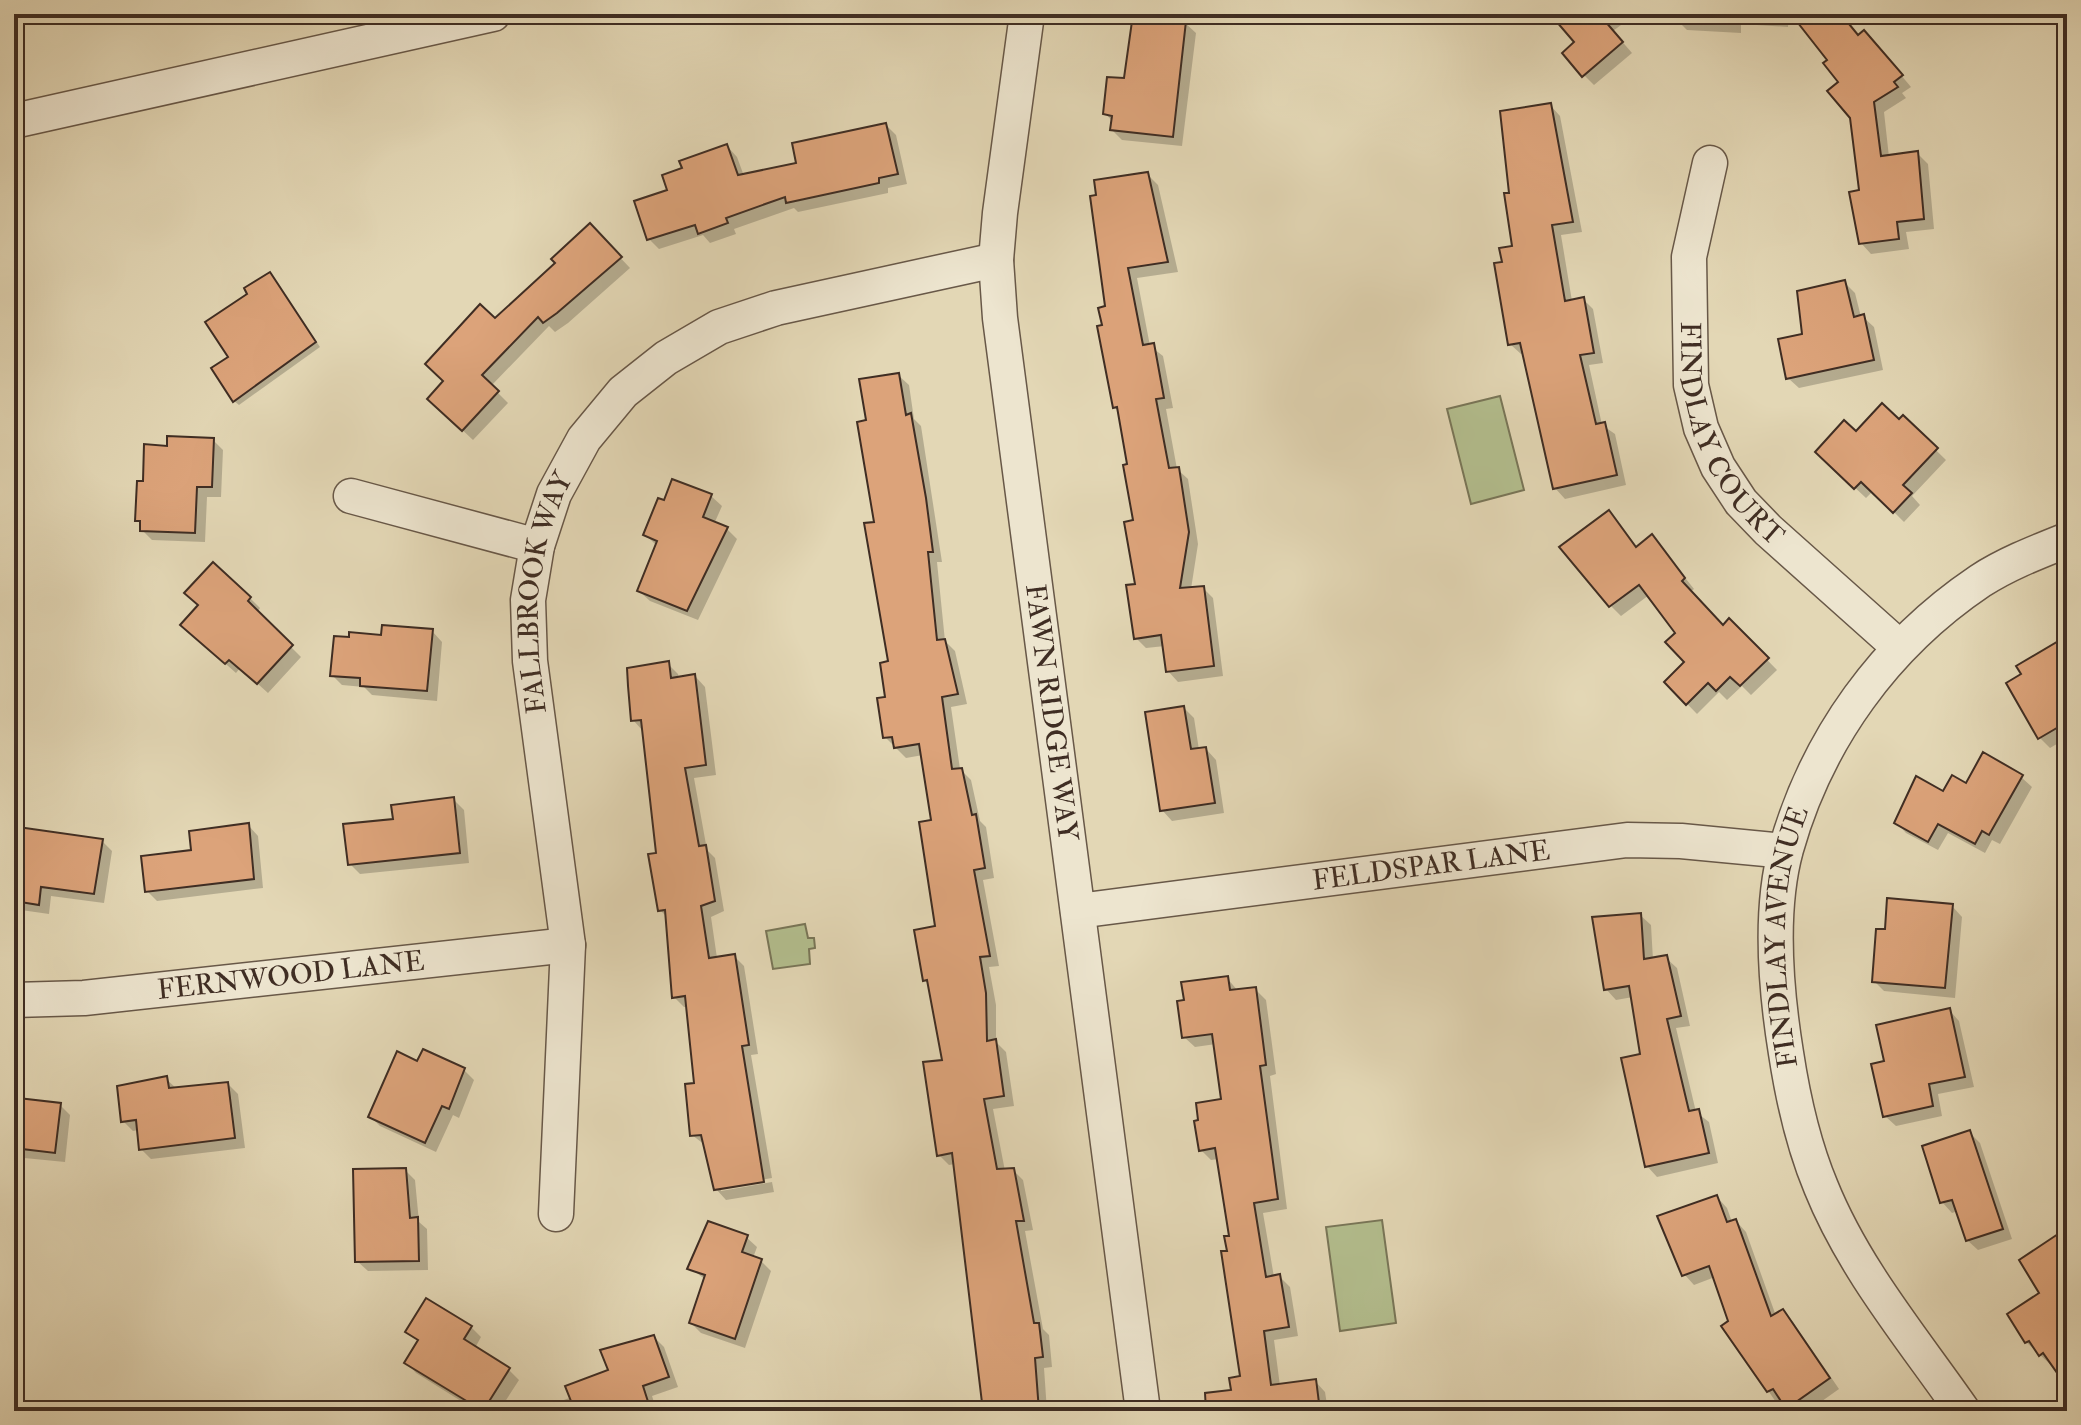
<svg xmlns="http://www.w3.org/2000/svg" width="2081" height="1425" font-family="'IM FELL Double Pica',serif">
<rect width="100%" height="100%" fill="#e3d7b5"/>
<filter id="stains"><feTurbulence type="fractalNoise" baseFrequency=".0025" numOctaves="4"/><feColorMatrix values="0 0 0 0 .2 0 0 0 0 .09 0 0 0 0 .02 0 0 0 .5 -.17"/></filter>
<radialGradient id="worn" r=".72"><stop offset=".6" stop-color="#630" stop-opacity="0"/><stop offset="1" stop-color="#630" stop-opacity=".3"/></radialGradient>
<!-- green -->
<g fill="#b3be8e" stroke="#797658" stroke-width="2">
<polygon points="1500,396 1524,490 1471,504 1447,409"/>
<polygon points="805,924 808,938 814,938 815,948 809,949 810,964 773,969 766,931"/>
<polygon points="1382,1220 1396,1323 1340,1331 1326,1227"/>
</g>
<!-- shadow -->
<g fill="#0003">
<polygon points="1553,14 1617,14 1614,17 1621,25 1613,31 1632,53 1594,85 1584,75 1577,42"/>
<polygon points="1677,14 1789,14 1788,27 1741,24 1741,33 1687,30 1677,20"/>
<polygon points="1815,14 1841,14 1859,37 1874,43 1911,87 1902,93 1906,98 1884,112 1889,157 1917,153 1928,164 1934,229 1906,232 1909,249 1871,254 1861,243 1861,192 1852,117"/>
<polygon points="1185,23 1196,33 1182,146 1122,140 1112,130 1113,122 1105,113 1126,81"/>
<polygon points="1550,105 1560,116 1582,232 1561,235 1572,301 1583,299 1593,309 1603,363 1589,365 1602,425 1615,434 1626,485 1565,499 1555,488 1524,354 1521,354 1510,344 1504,263 1514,247 1511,194"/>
<polygon points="886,125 896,135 907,184 888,188 888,193 798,212 794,208 734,229 736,234 710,243 703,235 659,249 649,239 669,192 684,170 727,146 737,157 744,176 798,164"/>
<polygon points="1147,174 1158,185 1178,272 1137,278 1150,346 1163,356 1173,408 1166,409 1177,469 1188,479 1198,544 1191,589 1203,588 1213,598 1223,676 1178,682 1168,671 1165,646 1146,648 1136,638 1137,586 1130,466 1120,412 1114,407 1104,327 1107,308"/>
<polygon points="600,236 630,268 568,323 555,332 549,326 491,386 508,403 473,440 440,409 495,320"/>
<polygon points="274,279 320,347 239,405 234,401 230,358"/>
<polygon points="1844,282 1855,293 1861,317 1863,317 1874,327 1883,370 1799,388 1788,378 1804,335"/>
<polygon points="898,375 909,385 914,419 921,426 942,562 937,562 945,641 955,651 967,704 951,707 960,769 971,780 980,821 986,827 994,878 983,880 999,966 989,967 996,1005 996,1042 1006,1052 1014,1106 993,1109 1005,1171 1013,1170 1023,1180 1033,1230 1025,1231 1043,1329 1049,1335 1052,1367 1044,1368 1047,1411 985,1411 955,1164 949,1165 939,1155 944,1062 930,986 925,980 938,928 933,822 923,755 906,758 885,737 891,663 868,422"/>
<polygon points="1903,418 1946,460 1912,496 1920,505 1904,522 1873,491 1866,498 1817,452 1856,434 1899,422"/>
<polygon points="213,440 223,450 221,497 207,497 205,542 152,540 142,530 142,525 137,520 145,483 169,449"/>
<polygon points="673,481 711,496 722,506 714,524 727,529 737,539 698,620 650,601 639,591 657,546 645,534 665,503"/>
<polygon points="1609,513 1637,548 1652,536 1694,589 1690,592 1723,627 1729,621 1777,670 1751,695 1742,686 1727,700 1719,692 1697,714 1666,682 1687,662 1678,633 1649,595 1621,616 1611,606"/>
<polygon points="250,598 260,608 257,613 301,657 268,693 240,668 236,673 193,635"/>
<polygon points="432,631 442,642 437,701 372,695 364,687 342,685 332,675 383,637"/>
<polygon points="2067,638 2067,738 2050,748 2039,737 2023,675"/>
<polygon points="668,664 678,674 679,679 695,676 705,687 716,775 694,778 707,850 715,858 724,911 711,917 717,958 734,956 744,966 758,1054 751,1055 772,1178 721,1187 721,1191 772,1182 774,1192 726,1200 716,1189 705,1145 692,1135 696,1084 688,1007 684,1007 674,997 667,917 660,910 658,854 643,731 633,720"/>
<polygon points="1184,708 1194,718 1199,750 1206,749 1216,760 1224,813 1172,821 1162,810"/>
<polygon points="2021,777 2032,787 2000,844 1992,840 1985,853 1948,833 1938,850 1906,833 1896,822 1944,794 1967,786"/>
<polygon points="453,799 464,810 469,863 360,874 350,864 395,821"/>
<polygon points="248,825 258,836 263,888 157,901 147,891 193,851"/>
<polygon points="14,833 102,841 112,851 104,903 51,896 49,914 14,909"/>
<polygon points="1952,906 1962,917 1955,998 1884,991 1874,981 1886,931"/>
<polygon points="1640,915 1651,925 1653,960 1666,958 1677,968 1690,1026 1676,1028 1696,1112 1709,1122 1718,1163 1657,1177 1647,1166 1643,1056 1633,997 1616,1000 1606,989"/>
<polygon points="1227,978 1238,991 1255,989 1266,1000 1276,1074 1270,1076 1287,1209 1263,1213 1274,1277 1279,1276 1290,1287 1298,1336 1274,1340 1280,1386 1315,1381 1325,1392 1328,1411 1235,1411 1243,1378 1231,1237 1218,1159 1211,1160 1201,1150 1224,1100 1216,1044 1195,1047 1184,1037"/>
<polygon points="1949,1010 1959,1021 1974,1087 1938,1094 1942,1116 1896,1126 1885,1116 1886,1062"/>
<polygon points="418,1064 464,1070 474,1080 459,1118 453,1115 436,1152 380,1126 370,1116"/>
<polygon points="166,1079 177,1089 228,1084 238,1094 245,1148 151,1159 141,1149 139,1130 133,1131 123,1121"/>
<polygon points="14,1100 60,1105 70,1115 65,1162 14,1157"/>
<polygon points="1970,1133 1980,1143 2012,1239 1978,1250 1967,1240 1958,1211 1952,1213 1942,1202"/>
<polygon points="405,1170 415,1180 419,1222 427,1229 428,1270 368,1271 357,1261"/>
<polygon points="1717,1197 1727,1208 1732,1222 1736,1221 1746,1232 1776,1316 1783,1312 1793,1322 1839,1389 1808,1411 1782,1411 1724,1326 1731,1321 1715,1277 1694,1285 1684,1274"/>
<polygon points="2067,1236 2067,1383 2053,1363 2051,1365 2026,1342 2042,1293"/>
<polygon points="746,1237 757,1247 753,1258 761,1261 771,1271 745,1348 701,1333 691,1323 706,1280 690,1268"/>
<polygon points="471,1327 481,1337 475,1348 509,1370 519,1380 499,1411 477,1411 416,1373 406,1362 419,1342 408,1332"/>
<polygon points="654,1337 664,1347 678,1387 652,1396 657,1411 552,1411 550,1405 572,1397 610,1372"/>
</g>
<!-- building -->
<g fill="#dca37a" stroke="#3f2d23" stroke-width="2">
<polygon points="1133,14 1186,21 1173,137 1110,130 1112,116 1103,114 1107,77 1124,78"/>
<polygon points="1550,14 1599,14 1623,42 1582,77 1562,53 1574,42"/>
<polygon points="1791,14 1841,14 1858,35 1864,30 1903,75 1894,82 1898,87 1874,102 1881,156 1918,151 1924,219 1897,222 1899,239 1859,244 1849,192 1859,190 1850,118 1827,91 1838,82 1823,63 1827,60"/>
<polygon points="1551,103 1573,222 1552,225 1565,301 1584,297 1594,353 1580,355 1596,424 1605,422 1617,475 1553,489 1520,343 1508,345 1494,263 1502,262 1499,248 1512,246 1504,193 1509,193 1500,111"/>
<polygon points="886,123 898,174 879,178 879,183 786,203 785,197 726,218 728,223 698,234 695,225 647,240 634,201 667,190 662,175 682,168 679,161 727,144 738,175 796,163 792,143"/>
<polygon points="1148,172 1168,262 1128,268 1143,345 1154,343 1164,398 1156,399 1169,468 1179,467 1189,532 1180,588 1204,586 1214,666 1166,672 1161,635 1134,639 1126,585 1135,584 1124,522 1133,520 1123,465 1127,464 1117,407 1113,408 1097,326 1102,325 1098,308 1105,306 1090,196 1096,195 1094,180"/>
<polygon points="590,223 622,257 557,313 543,323 538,317 482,375 499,391 462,431 427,399 443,381 425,364 480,304 495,318 555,263 551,259"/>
<polygon points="270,272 316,342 233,402 211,368 228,357 205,322 247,294 244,288"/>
<polygon points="1845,280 1854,317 1864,314 1874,360 1786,379 1778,339 1802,334 1797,291"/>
<polygon points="899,373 906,415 911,413 926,498 933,552 928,552 937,640 945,639 958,694 942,697 952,769 962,768 972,815 976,814 985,868 974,870 990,956 980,957 986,993 987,1041 996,1039 1004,1096 984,1099 997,1169 1014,1168 1024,1221 1016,1221 1034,1323 1039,1323 1043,1357 1035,1358 1039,1411 983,1411 952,1153 937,1156 923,1062 942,1060 927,980 923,981 914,930 935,926 919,822 931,820 919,744 894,748 892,737 883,738 877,698 885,697 880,663 888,661 864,523 874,522 857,422 866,420 859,379"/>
<polygon points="1882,403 1899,419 1903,415 1938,448 1903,485 1912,493 1893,513 1861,482 1854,489 1815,452 1844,420 1856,431"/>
<polygon points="167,436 214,438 212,487 197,487 195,533 140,531 140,521 135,521 137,481 143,481 144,444 167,446"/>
<polygon points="672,479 712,494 703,517 728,527 687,611 637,591 657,541 643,535 658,498 664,500"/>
<polygon points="1609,510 1636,547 1652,534 1685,578 1682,581 1723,625 1729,618 1769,658 1740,686 1730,677 1716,691 1708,683 1686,705 1664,682 1684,662 1665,642 1675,633 1639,585 1609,607 1559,547"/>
<polygon points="213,562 251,597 248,601 293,645 257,684 229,660 225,664 180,625 198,605 184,593"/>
<polygon points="382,625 433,629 427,691 360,686 360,678 330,676 334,636 349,637 349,632 381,635"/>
<polygon points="2067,636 2067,722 2038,739 2006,683 2021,674 2016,666"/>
<polygon points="669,661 671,678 695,674 706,765 685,768 699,846 706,845 715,901 701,906 709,958 735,954 749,1045 742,1046 764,1182 714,1190 701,1135 690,1136 685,1084 694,1083 685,996 672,998 665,910 658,911 648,854 656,853 641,720 631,721 628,686 627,668"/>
<polygon points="1184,706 1191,749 1206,747 1215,803 1160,811 1145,712"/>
<polygon points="1983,752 2023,775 1989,835 1982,831 1975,844 1938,824 1928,842 1894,823 1916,776 1943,791 1952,775 1966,783"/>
<polygon points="454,797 460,853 348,865 343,824 393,819 391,805"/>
<polygon points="249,823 254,879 145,892 141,856 191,850 189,831"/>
<polygon points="18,827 103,839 94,894 41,887 39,905 14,901 14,831 17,832"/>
<polygon points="1887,898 1953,904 1945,988 1872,982 1876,929 1885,929"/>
<polygon points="1641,913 1644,959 1667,955 1681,1016 1667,1019 1689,1111 1699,1109 1709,1153 1645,1167 1621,1058 1640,1054 1629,986 1604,990 1592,917"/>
<polygon points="1228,976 1230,990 1256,987 1266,1065 1260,1066 1278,1199 1254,1203 1266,1277 1280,1274 1289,1327 1264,1331 1271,1385 1316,1379 1320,1411 1206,1411 1205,1393 1231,1390 1229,1378 1240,1376 1221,1251 1227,1251 1224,1236 1229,1236 1215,1148 1199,1151 1194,1121 1198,1120 1196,1103 1221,1099 1212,1034 1182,1038 1177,1001 1184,1000 1181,982"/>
<polygon points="1950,1008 1965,1077 1929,1084 1933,1106 1883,1117 1871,1064 1884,1061 1876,1025"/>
<polygon points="423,1049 465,1068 449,1109 442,1106 425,1143 368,1117 397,1051 417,1061"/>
<polygon points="167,1076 169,1088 228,1082 235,1138 139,1150 136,1120 121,1122 117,1086"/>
<polygon points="18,1098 61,1103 55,1153 14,1148 14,1103 17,1103"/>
<polygon points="1970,1130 2003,1229 1966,1241 1952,1200 1940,1203 1922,1146"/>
<polygon points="406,1168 410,1218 418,1217 419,1261 355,1262 353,1169"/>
<polygon points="1717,1195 1727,1222 1736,1219 1771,1316 1783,1309 1830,1378 1786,1409 1773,1389 1767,1392 1721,1326 1728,1321 1709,1266 1682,1276 1657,1216"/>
<polygon points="708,1221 748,1235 742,1252 762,1259 735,1339 689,1323 705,1275 687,1269"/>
<polygon points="2067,1228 2067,1387 2043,1353 2039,1356 2029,1341 2025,1343 2007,1314 2039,1293 2019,1260"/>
<polygon points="426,1298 472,1326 464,1339 510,1368 483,1411 404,1363 418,1340 405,1332"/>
<polygon points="654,1335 669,1377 643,1386 651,1411 575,1411 565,1386 608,1370 600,1350"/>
</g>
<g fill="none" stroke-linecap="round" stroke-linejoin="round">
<!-- minor casing -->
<g stroke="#685848" stroke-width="37">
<g id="minor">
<path id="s1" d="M1027 14 1000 213 996 260 1000 318 1143 1411"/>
<polyline points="14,121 493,14"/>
<path id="s2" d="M1710 163 1689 257 1691 385 1701 428 1718 467 1741 502 1768 530 1899 647"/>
<polyline points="351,496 537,546"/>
<path id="s3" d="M1078 911 1627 840 1681 841 1785 851"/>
<path id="s4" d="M14 1000 84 998 568 945"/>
<path id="s5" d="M556 1214 568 945 530 661 528 600 537 546 554 494 584 439 623 392 666 358 719 327 776 308 996 260"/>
<path id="s6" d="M1963 1411C1913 1339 1854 1269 1821 1187 1803 1144 1793 1099 1786 1053 1776 991 1769 911 1786 849 1817 739 1885 645 1980 581 2006 564 2037 552 2067 540"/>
</g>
</g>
<!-- minor -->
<use href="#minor" stroke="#ede5cf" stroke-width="34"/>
</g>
<g text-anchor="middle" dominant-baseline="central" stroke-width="8" stroke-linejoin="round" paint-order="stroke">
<!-- street labels -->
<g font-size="28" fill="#3f2d23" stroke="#ede5cf">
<text stroke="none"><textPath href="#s2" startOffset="284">FINDLAY COURT</textPath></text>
<text stroke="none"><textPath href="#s5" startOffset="626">FALLBROOK WAY</textPath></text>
<text stroke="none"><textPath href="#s1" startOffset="704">FAWN RIDGE WAY</textPath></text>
<text stroke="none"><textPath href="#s3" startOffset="356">FELDSPAR LANE</textPath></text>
<text stroke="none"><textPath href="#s6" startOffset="522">FINDLAY AVENUE</textPath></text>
<text stroke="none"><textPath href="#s4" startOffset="278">FERNWOOD LANE</textPath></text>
</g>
</g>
<!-- margin -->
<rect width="2081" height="1425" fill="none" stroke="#e3d7b5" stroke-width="48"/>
<rect x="16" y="16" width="2049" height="1393" fill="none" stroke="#3f2d23" stroke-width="4"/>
<rect x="24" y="24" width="2033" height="1377" fill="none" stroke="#3f2d23" stroke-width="2"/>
<rect width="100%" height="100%" filter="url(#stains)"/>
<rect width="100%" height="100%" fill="url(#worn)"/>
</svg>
